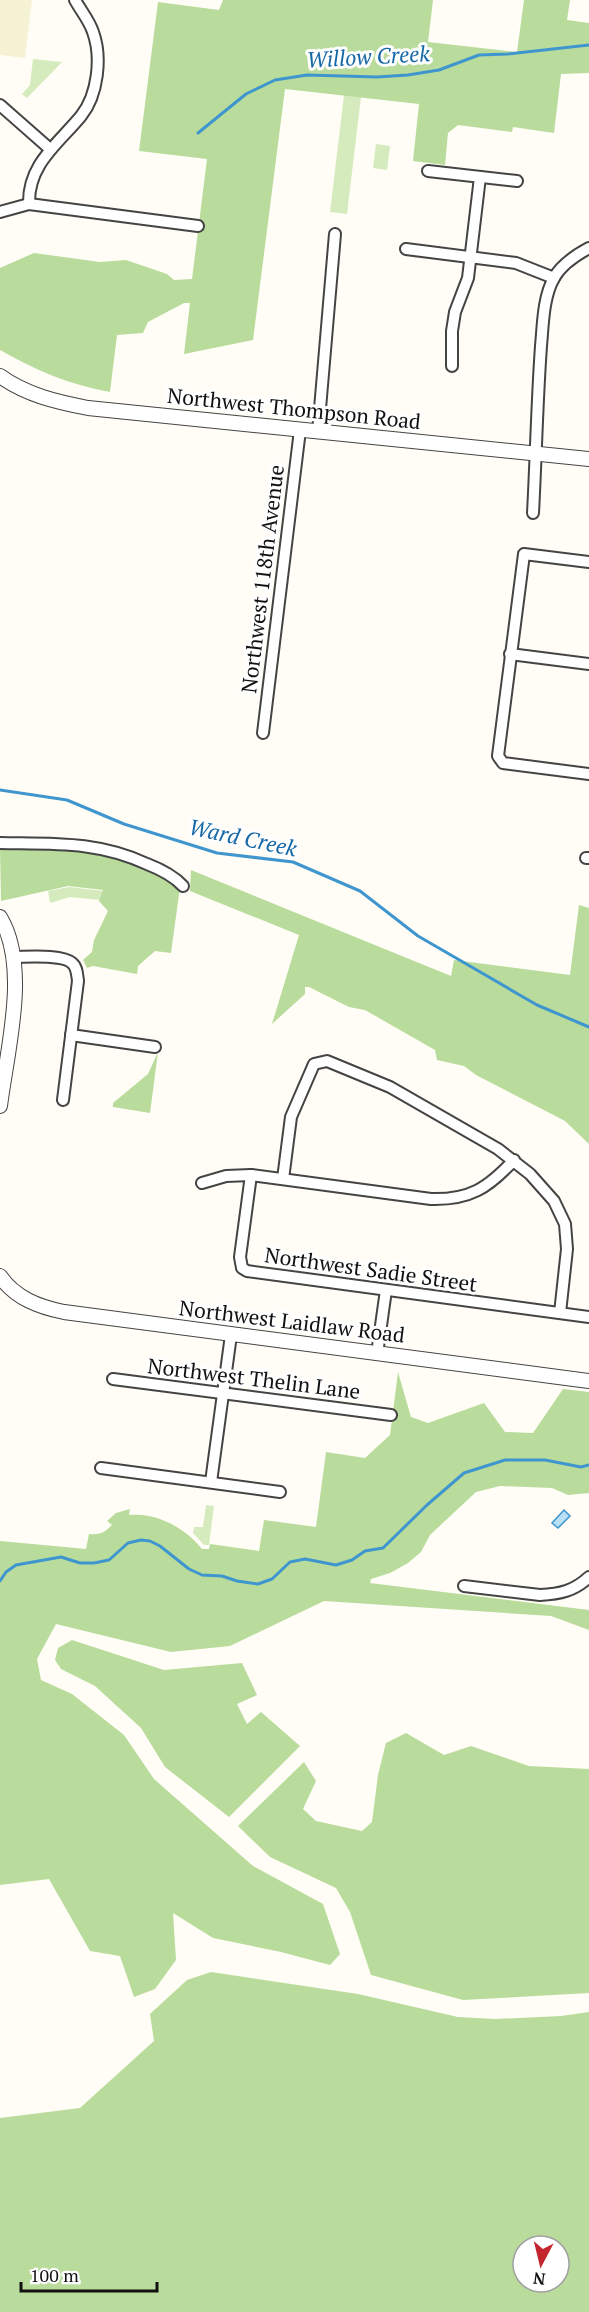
<svg xmlns="http://www.w3.org/2000/svg" width="589" height="2312" font-family="'PT Serif',serif">
<rect width="100%" height="100%" fill="#fffdf5"/>
<!-- farmland -->
<polygon fill="#f6f3d4" points="0,0 32,0 25,58 0,55"/>
<!-- green -->
<g fill="#d5ebbd">
<polygon points="33,59 62,62 27,98 22,94 30,85"/>
<polygon points="344,95 361,97 347,214 330,212"/>
<polygon points="376,144 390,146 387,170 373,168"/>
<polygon points="69,887 103,891 100,900 70,897 50,903 48,891"/>
<polygon points="206,1505 214,1506 209,1545 204,1545 193,1533 194,1527 203,1527"/>
</g>
<!-- forest -->
<g fill="#b9dc9c" fill-rule="evenodd">
<path d="M223 0H433L428 42 517 52 524 0H570L567 20 589 23V73L561 74 554 133 513 127 512 132 458 125 448 133 445 165 413 161 419 104 285 89 253 340 184 354 190 303H184L148 322 143 333 117 335 110 392C70 385 35 370 0 350V268L34 253 100 262 126 260 167 274 174 280 192 279 207 159 139 151 158 2 219 10Z"/>
<polygon points="0,847 72,847 138,862 180,887 171,953 155,951 138,966 137,974 93,966 87,968 83,960 92,952 94,940 108,911 99,901 103,890 68,886 1,901"/>
<polygon points="191,870 451,976 454,960 570,975 579,905 589,908 589,1144 565,1121 476,1075 464,1066 437,1060 435,1050 365,1010 349,1007 309,987 305,987 305,994 272,1024 299,935 190,891"/>
<polygon points="158,1052 150,1113 113,1107 113,1103 148,1074"/>
<path d="M398 1372 411 1417 428 1423 484 1403 505 1432 533 1433 563 1389 589 1392V1493L568 1495 552 1488 500 1486 476 1492 430 1535 421 1552 408 1563 390 1573 371 1579 370 1583 589 1610V1630L551 1616 324 1601 230 1646 171 1652 56 1624 37 1659 41 1680 72 1694 124 1735 154 1779 253 1866 323 1904 340 1954 330 1965 281 1952 213 1938 173 1913 176 1960 155 1989 134 1997 120 1956 90 1951 49 1879 0 1885V1541L86 1549 89 1534C100 1535 104 1533 112 1525L107 1521 116 1513 130 1509 129 1515C157 1512 185 1528 202 1549H209L210 1544 259 1551 264 1520 316 1527 326 1452 365 1458 390 1435Z"/>
<polygon points="72,1640 164,1670 242,1663 257,1695 237,1704 247,1724 261,1712 300,1746 229,1817 165,1767 141,1728 95,1686 61,1669 55,1660 58,1648"/>
<polygon points="406,1733 444,1755 471,1746 529,1766 589,1769 589,1993 463,2000 371,1975 350,1912 336,1888 270,1857 238,1826 304,1762 316,1781 303,1809 316,1821 362,1831 372,1822 378,1775 386,1743"/>
<path d="M211 1972 358 1994 458 2017 495 2019 561 2016 589 2012V2312H0V2118L80 2108 154 2041 150 2014 187 1980ZM523 2246H559V2282H523Z"/>
</g>
<!-- water -->
<polygon fill="#b9e0f7" stroke="#3f96cf" stroke-width="1.5" points="564,1510 570,1516 558,1528 552,1523"/>
<g fill="none" stroke-linecap="round" stroke-linejoin="round">
<!-- stream -->
<g stroke="#3f96cf" stroke-width="3">
<polyline points="198,133 246,94 275,80 307,75 377,77 408,75 439,70 479,55 508,54 589,45"/>
<polyline points="0,790 67,800 124,824 217,853 293,862 360,891 418,936 537,1005 589,1027"/>
<polyline points="0,1581 6,1572 16,1565 61,1557 80,1563 94,1563 109,1560 128,1543 141,1540 150,1541 160,1546 189,1569 202,1575 222,1576 237,1581 258,1584 272,1579 290,1562 305,1559 336,1565 352,1560 365,1551 383,1548 427,1505 464,1473 505,1460 545,1460 581,1467 589,1465"/>
</g>
<!-- minor casing -->
<g stroke="#444" stroke-width="14">
<g id="minor">
<polyline points="0,105 50,149"/>
<polyline points="428,171 517,181"/>
<path d="M29 204C28 164 58 144 81 116 98 95 102 57 93 32 89 20 81 11 75 0"/>
<polyline points="0,212 29,204 198,226"/>
<polyline points="406,249 516,263 554,278"/>
<polyline points="452,366 452,331 455,312 468,278 480,177"/>
<polyline points="318,432 335,234"/>
<path d="M533 513C536 457 537 402 541 346 543 325 543 297 554 278 561 265 576 255 589 248"/>
<polyline points="589,562 524,554 498,756 503,763 589,774"/>
<polyline points="510,654 589,664"/>
<polyline points="263,733 300,430"/>
<path d="M0 843C54 844 97 841 147 864 160 869 173 875 183 886"/>
<polyline points="586,858 589,858"/>
<path d="M14 957C28 957 62 954 72 963 77 967 77 974 78 981L63 1100"/>
<polyline points="71,1035 155,1047"/>
<polyline points="251,1175 240,1257 242,1268 247,1271 589,1317"/>
<polyline points="283,1179 291,1117 314,1064 327,1061 390,1087 498,1149 530,1174 554,1201 565,1224 567,1249 560,1313"/>
<path d="M202 1183 226 1176 251 1175 431 1199C470 1200 488 1188 514 1160"/>
<polyline points="377,1354 386,1290"/>
<polyline points="113,1379 391,1415"/>
<polyline points="101,1468 280,1492"/>
<polyline points="211,1482 231,1335"/>
<path d="M464 1586 540 1595C560 1594 574 1591 589 1577"/>
</g>
</g>
<!-- tertiary casing -->
<g stroke="#444" stroke-width="16">
<g id="tertiary">
<path d="M0 376C26 395 57 402 88 408L589 459"/>
<path d="M0 917C30 967 7 1050 0 1106"/>
<path d="M0 1276C15 1298 39 1307 64 1312L589 1381"/>
</g>
</g>
<!-- minor -->
<use href="#minor" stroke="#fff" stroke-width="10"/>
<!-- tertiary -->
<use href="#tertiary" stroke="#fff" stroke-width="14"/>
</g>
<g text-anchor="middle" dominant-baseline="central" stroke-width="6" stroke-linejoin="round" paint-order="stroke">
<!-- street labels -->
<g font-size="21" fill="#111" stroke="#fff">
<text transform="translate(294 408) rotate(6)">Northwest Thompson Road</text>
<text transform="translate(262 579) rotate(-83)">Northwest 118th Avenue</text>
<text transform="translate(371 1269) rotate(8)">Northwest Sadie Street</text>
<text transform="translate(292 1321) rotate(7)">Northwest Laidlaw Road</text>
<text transform="translate(254 1378) rotate(7)">Northwest Thelin Lane</text>
</g>
<!-- water labels -->
<g font-size="22" font-style="italic" fill="#1768a6" stroke="#fff">
<text transform="translate(368 56) rotate(-3)">Willow Creek</text>
<text transform="translate(243 837) rotate(12)">Ward Creek</text>
</g>
</g>
<!-- north arrow -->
<g transform="translate(541 2264) rotate(187)"><circle r="28" fill="#ffffff" stroke="#a0a0a0" stroke-width="1.5"/>
<path d="M0-4.5L10 22L0 15L-10 22Z" fill="#c4262e"/>
<text y="-9" font-size="16" font-weight="bold" text-anchor="middle" fill="#111111">N</text>
</g>
<!-- scale -->
<path d="M21 2282v9h136v-9" fill="none" stroke="#111111" stroke-width="3"/>
<text x="30" y="2282" font-size="18" fill="#111111" stroke="#ffffff" stroke-width="4.5" paint-order="stroke">100 m</text>
</svg>
